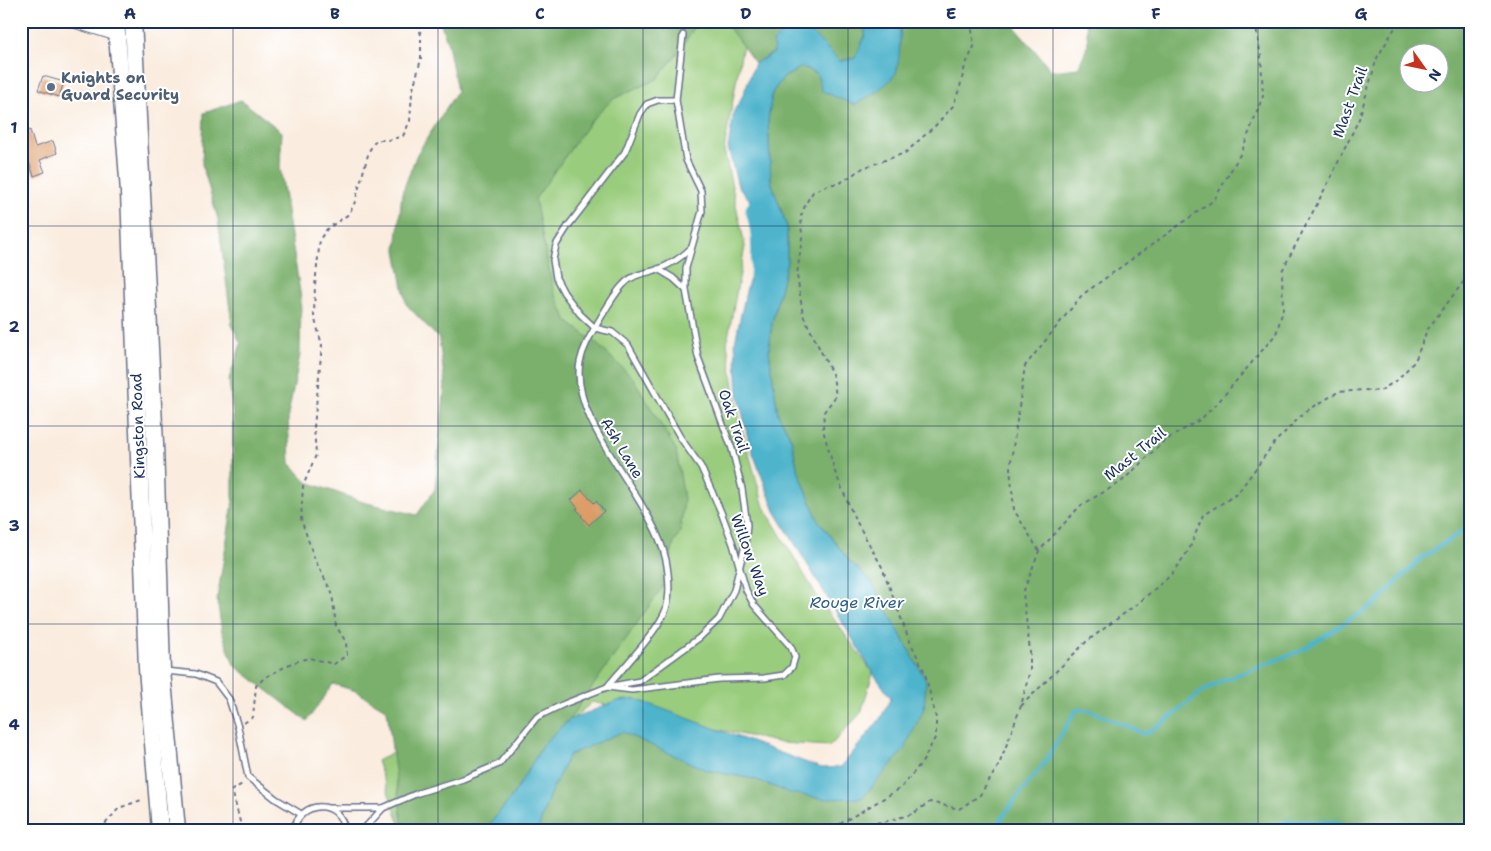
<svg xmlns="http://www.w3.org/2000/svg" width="1491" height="851" font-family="'Shantell Sans',sans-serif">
<rect width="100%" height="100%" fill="#fff"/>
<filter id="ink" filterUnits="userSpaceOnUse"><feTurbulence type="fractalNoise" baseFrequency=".02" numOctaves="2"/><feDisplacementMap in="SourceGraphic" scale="10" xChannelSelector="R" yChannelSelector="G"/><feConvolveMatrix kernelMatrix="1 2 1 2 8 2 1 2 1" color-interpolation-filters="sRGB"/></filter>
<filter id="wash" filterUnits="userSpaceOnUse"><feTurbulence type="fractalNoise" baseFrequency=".0096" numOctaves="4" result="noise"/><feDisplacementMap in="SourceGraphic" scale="20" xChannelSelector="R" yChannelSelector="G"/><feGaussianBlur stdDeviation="1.12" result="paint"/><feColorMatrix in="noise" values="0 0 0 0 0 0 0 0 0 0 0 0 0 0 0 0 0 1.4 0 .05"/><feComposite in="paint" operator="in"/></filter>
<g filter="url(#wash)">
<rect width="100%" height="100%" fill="#faecde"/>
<!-- green -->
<polygon fill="#99cc7c" stroke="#5a7e6d" points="651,21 747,21 724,150 745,246 727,343 740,422 764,507 817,596 873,673 861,713 830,746 781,743 592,702 523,762 476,830 402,830 377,761 474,707 518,199"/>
<!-- forest -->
<g fill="#7ab06c" stroke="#4a7065" fill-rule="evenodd">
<polygon points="440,21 698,21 681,49 657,79 613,99 589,123 535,199 553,289 567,321 597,344 633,378 676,450 684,499 680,533 674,543 664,585 569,720 544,743 512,797 485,830 403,830 387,710 356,691 333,684 307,721 234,665 222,632 217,599 233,503 233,417 229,379 241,344 232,325 218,219 202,164 204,113 241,100 282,132 280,167 301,298 300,355 288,415 290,463 307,482 363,502 417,515 435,489 445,384 439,339 406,304 396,250 402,193 417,154 457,91 448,44"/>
<polygon points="724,21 866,21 865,36 855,58 840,61 810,31 755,63"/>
<path d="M899 21H1010L1052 71 1078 68 1088 45 1086 21H1470V830H538L549 796 569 755 622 731 706 770 754 779 790 793 904 750 872 582 850 562 818 520 797 467 791 438 778 414 769 351 772 322 787 262V227L771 181 768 121 772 93 783 78 802 67 817 74 822 91 901 36ZM1408 52H1438V82H1408Z"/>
</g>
<!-- water -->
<path fill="#4db4cc" stroke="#347295" d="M866 21H899C901 32 900 63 896 73 891 83 865 99 855 105L822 91 817 74 802 67 783 78 772 93 768 121 771 181 787 227V262L772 322 769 351 778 414 791 438 797 467 818 520 850 562 872 582 926 681 924 708 904 750 862 798 824 799 790 793 754 779 706 770 622 732 569 755 549 796 538 830H485L512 797 544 743 569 720 617 701 636 699 821 768 841 767 880 719 891 698 873 673 775 511 749 443 738 393 735 342 747 287 763 244 749 199 738 186 728 148 734 111 743 95 755 63 774 53 773 42 790 25 810 31 840 61 855 58 865 36Z"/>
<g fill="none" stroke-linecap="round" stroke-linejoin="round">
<!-- stream -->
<g stroke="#4db4cc" stroke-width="4">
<polyline points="994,830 1014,801 1044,764 1076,710 1089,710 1145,734 1166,721 1200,693 1222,681 1300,651 1375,604 1419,560 1470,526"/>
<polyline points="1246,830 1291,821 1339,822 1355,830"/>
</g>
<!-- river -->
<path stroke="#4db4cc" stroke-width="21" d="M756 210C763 232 763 253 760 276"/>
</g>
<g id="blocks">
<!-- building -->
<g fill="#dd9b66">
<polygon points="43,76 64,82 59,97 38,90"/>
<polygon points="30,130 35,147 53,141 57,153 40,160 45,172 34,176 21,140 21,134"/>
<polygon points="582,490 594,503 596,501 604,511 589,525 581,516 582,515 576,509 578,508 571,500"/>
</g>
</g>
</g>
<g filter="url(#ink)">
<use href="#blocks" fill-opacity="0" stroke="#69718b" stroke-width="1"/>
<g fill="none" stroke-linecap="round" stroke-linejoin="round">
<!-- service casing -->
<g stroke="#69718b" stroke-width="8">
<g id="service">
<polyline points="658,269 673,278 686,290"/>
<polyline points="165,671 196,674 216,682 229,699 238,727 248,777 276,799 301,814"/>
<polyline points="612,686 640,681 699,638 719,619 734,590 745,545 747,525 742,489 732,449 698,357 686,290 686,268 702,211 701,191 686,160 676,100 683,35"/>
<path d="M607 687C622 669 659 630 666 609 671 593 669 576 666 560 652 496 569 424 580 362 583 348 590 336 597 324 605 311 612 297 622 286 633 273 645 274 659 269 671 264 682 257 690 249"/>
<polyline points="330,808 383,808 363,830"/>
<polyline points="383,808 418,793 463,779 499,764 537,717 564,704 607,687 632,690 719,679 764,678 784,675 792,667 795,657 791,647 754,605 746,590 733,544 721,512 701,467 680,437 628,345 612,332 595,328 580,314 564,293 556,278 553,260 556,245 568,226 625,152 640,114 647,104 658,100 676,100"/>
<path d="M293 830C301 800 339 798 345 830"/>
</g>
</g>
<!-- minor casing -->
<g stroke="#69718b" stroke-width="12">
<polyline id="minor" points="69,21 121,37"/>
</g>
<!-- primary casing -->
<g stroke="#69718b" stroke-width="19">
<g id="primary">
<polyline points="116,21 129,192 147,668 160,830"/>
<polyline points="133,21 155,444 162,671 177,830"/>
</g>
</g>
<!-- path -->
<g stroke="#69718b" stroke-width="2" stroke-dasharray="4 4" stroke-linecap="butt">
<polyline points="1039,551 1014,510 1010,468 1025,366 1082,295 1214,200 1242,151 1263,96 1261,57 1255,21"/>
<polyline points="1021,706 1086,642 1137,604 1170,576 1189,550 1203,515 1237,494 1275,442 1305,412 1338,392 1364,390 1380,391 1397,380 1415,361 1427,330 1470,273"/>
<polyline points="244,723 253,717 256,686 264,678 292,663 309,658 334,664 347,655 346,642 336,626 332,593 315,560 301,519 303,486 316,455 314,427 322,345 314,316 315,285 320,239 327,229 349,214 355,202 369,151 376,140 389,140 403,136 410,121 412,93 421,59 421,35 417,21"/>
<polyline points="840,824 901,788 923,761 936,736 936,718 925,673 908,637 882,567 854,517 835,472 823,430 824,412 836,396 833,376 803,315 797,275 802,238 801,216 806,203 813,192 828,185 840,183 863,168 905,153 935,126 953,106 960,87 965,66 974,47 971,21"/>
<polyline points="100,830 119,808 144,799"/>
<polyline points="242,830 232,790 244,783"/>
<polyline points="797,830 834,825 884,822 912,814 930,802 959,809 980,795 999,765 1021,706 1030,670 1030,651 1023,593 1039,551 1080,506 1121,482 1163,442 1201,419 1220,400 1276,334 1283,310 1282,271 1330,179 1359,119 1377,58 1399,21"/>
</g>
<!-- service -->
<use href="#service" stroke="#fff" stroke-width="5"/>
<!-- minor -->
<use href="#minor" stroke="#fff" stroke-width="10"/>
<!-- primary -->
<use href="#primary" stroke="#fff" stroke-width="16"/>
</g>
</g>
<!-- grid -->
<path fill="none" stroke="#1b2f5e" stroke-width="1" stroke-opacity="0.55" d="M233 21V830M438 21V830M643 21V830M848 21V830M1053 21V830M1258 21V830M21 226H1470M21 426H1470M21 624H1470"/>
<!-- markers -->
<circle fill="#5c6f8a" stroke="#fff" stroke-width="2" cx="51" cy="87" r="5"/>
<g text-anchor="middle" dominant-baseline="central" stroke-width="4" stroke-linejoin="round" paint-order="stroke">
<!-- service labels -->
<g font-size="15" font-weight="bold" fill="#4e5e75" stroke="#fff" text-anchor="start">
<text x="61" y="78">Knights on<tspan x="61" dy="17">Guard Security</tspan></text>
</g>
<!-- street labels -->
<g font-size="15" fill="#1b2f5e" stroke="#fff">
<text transform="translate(1350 102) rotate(-70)">Mast Trail</text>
<text transform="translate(734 421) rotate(71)">Oak Trail</text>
<text transform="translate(138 426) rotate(-92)">Kingston Road</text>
<text transform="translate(622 448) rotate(59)">Ash Lane</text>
<text transform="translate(1135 454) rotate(-39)">Mast Trail</text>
<text transform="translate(750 555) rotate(70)">Willow Way</text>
</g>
<!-- water labels -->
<g font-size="16" font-style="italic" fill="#2c5e84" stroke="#fff">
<text x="857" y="602">Rouge River</text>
</g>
</g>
<!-- margin -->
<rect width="1491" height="851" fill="none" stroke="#fff" stroke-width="55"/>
<!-- north arrow -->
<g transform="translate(1424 68) rotate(123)"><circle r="24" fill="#ffffff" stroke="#a4acbf"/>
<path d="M0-4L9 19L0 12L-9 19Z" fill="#c8321e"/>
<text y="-8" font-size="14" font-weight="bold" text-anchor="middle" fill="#1b2f5e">N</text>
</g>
<rect x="28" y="28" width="1436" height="796" fill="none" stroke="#1b2f5e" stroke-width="2"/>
<g font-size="16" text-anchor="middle" font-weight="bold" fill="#1b2f5e">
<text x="130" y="19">A</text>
<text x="335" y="19">B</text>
<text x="540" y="19">C</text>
<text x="746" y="19">D</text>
<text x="951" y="19">E</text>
<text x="1156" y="19">F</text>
<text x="1361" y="19">G</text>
<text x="14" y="133">1</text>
<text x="14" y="332">2</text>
<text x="14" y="531">3</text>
<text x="14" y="730">4</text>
</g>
</svg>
